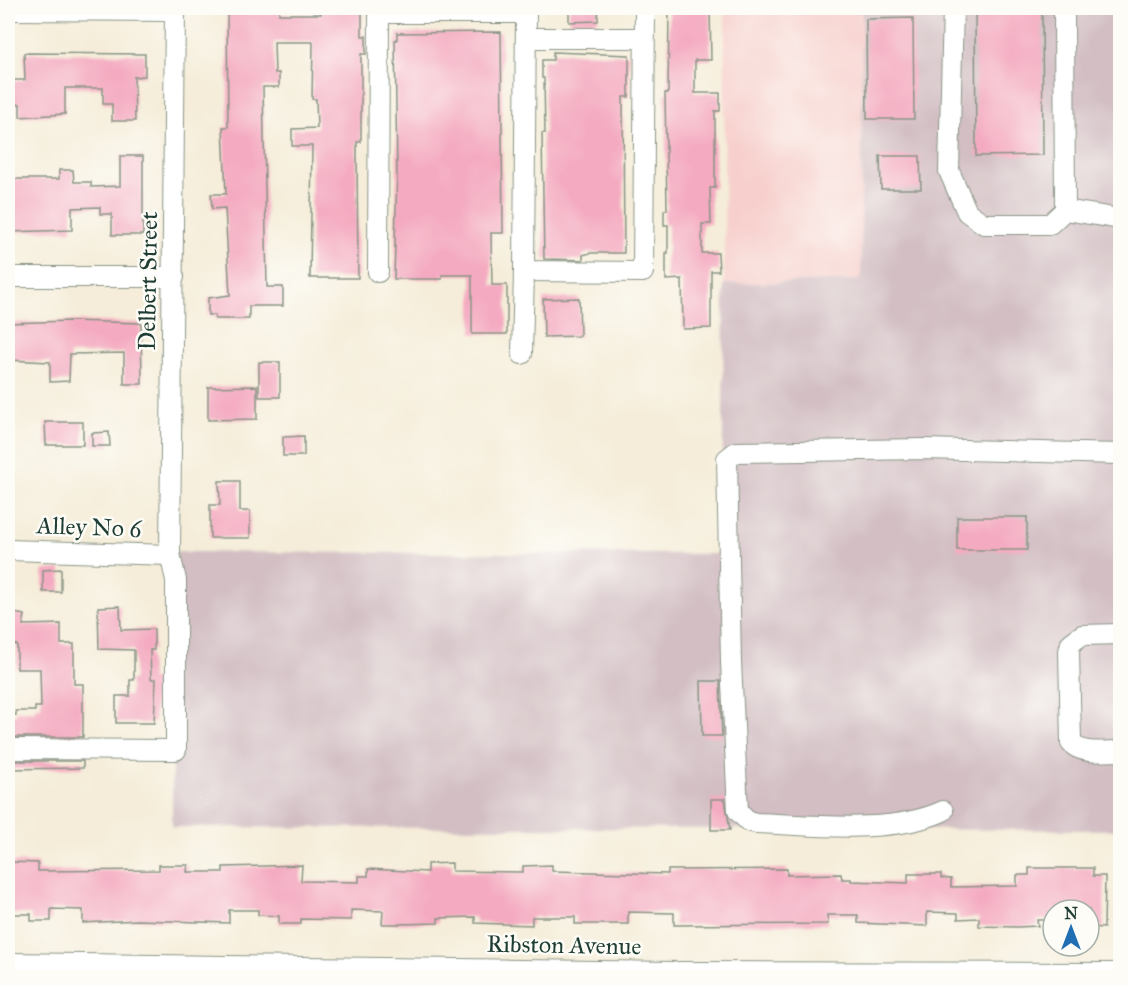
<svg xmlns="http://www.w3.org/2000/svg" width="1128" height="985" font-family="'IM FELL Great Primer',serif">
<rect width="100%" height="100%" fill="#fdfcf7"/>
<filter id="ink" filterUnits="userSpaceOnUse"><feTurbulence type="fractalNoise" baseFrequency=".0167" numOctaves="2"/><feDisplacementMap in="SourceGraphic" scale="12" xChannelSelector="R" yChannelSelector="G"/><feConvolveMatrix kernelMatrix="1 2 1 2 8 2 1 2 1" color-interpolation-filters="sRGB"/></filter>
<filter id="wash" filterUnits="userSpaceOnUse"><feTurbulence type="fractalNoise" baseFrequency=".008" numOctaves="4" result="noise"/><feDisplacementMap in="SourceGraphic" scale="24" xChannelSelector="R" yChannelSelector="G"/><feGaussianBlur stdDeviation="1.35" result="paint"/><feColorMatrix in="noise" values="0 0 0 0 0 0 0 0 0 0 0 0 0 0 0 0 0 1.4 0 .05"/><feComposite in="paint" operator="in"/></filter>
<g filter="url(#wash)">
<rect width="100%" height="100%" fill="#f5edd9"/>
<!-- built -->
<polygon fill="#f7d0cd" points="725,8 862,8 861,280 724,284"/>
<!-- industrial -->
<polygon fill="#d2bec3" points="862,8 1120,8 1120,830 172,827 173,552 722,554 724,284 861,280"/>
<g id="blocks">
<!-- building -->
<g fill="#f4abc1">
<polygon points="227,8 279,8 279,14 321,14 321,8 362,8 362,36 366,36 366,54 361,54 361,142 357,142 357,151 358,278 310,278 312,146 292,146 292,129 317,128 316,99 312,99 313,42 274,42 275,73 279,73 279,87 263,87 267,287 283,287 283,306 249,306 249,319 215,319 215,315 208,315 208,298 230,295 225,208 212,209 211,194 226,194 223,127 228,127"/>
<polygon points="569,8 598,8 598,21 569,22"/>
<polygon points="669,8 710,8 711,60 695,60 695,93 720,93 720,111 715,111 715,188 710,188 711,224 702,224 702,253 718,253 719,271 711,271 711,328 683,329 682,279 666,280 666,253 668,253 668,225 664,225 664,210 667,210 665,93 668,93"/>
<polygon points="975,8 1042,8 1043,155 976,156"/>
<polygon points="913,18 914,119 867,119 866,19"/>
<polygon points="501,32 503,233 491,233 492,285 507,285 507,334 472,334 472,275 442,275 442,279 394,279 397,173 395,40 397,40 397,33"/>
<polygon points="553,52 629,55 629,97 623,97 624,253 590,253 583,255 583,260 544,259 542,133 545,133 544,78 542,78 542,60 553,60"/>
<polygon points="24,53 145,54 145,76 134,77 135,121 112,121 112,104 103,104 103,88 65,88 65,114 20,117 20,104 8,104 8,80 25,80"/>
<polygon points="120,156 143,156 143,235 112,235 112,214 100,214 100,207 72,208 72,230 8,232 8,179 59,179 59,170 73,170 74,182 91,182 91,187 120,186"/>
<polygon points="880,156 920,156 921,189 881,189"/>
<polygon points="579,298 580,336 544,337 543,299"/>
<polygon points="70,321 141,323 142,384 124,384 124,353 70,354 69,381 50,382 50,362 8,360 8,323"/>
<rect x="259" y="362" width="21" height="35"/>
<polygon points="257,386 257,419 208,420 208,387"/>
<polygon points="45,422 83,422 83,445 46,445"/>
<polygon points="109,432 110,446 92,446 92,433"/>
<polygon points="304,436 304,456 283,456 283,437"/>
<polygon points="219,481 240,481 240,511 250,511 250,538 210,538 210,505 220,505"/>
<rect x="957" y="517" width="70" height="33"/>
<polygon points="61,569 61,592 43,592 43,570"/>
<polygon points="120,606 121,630 154,629 154,650 150,650 151,679 156,679 154,723 116,723 116,696 130,696 130,680 134,680 134,650 99,649 98,607"/>
<polygon points="8,612 25,615 23,625 61,624 61,644 74,644 74,684 83,684 83,737 8,737 8,715 16,715 16,711 35,711 35,707 41,707 40,669 17,669 17,645 8,643"/>
<polygon points="701,681 720,681 722,736 702,736"/>
<polygon points="8,761 83,761 83,768 8,769"/>
<polygon points="711,799 725,799 730,830 711,830"/>
<polygon points="9,862 38,863 38,871 159,870 159,865 188,865 187,872 223,872 223,867 302,865 301,881 359,882 359,876 368,876 368,869 427,872 427,864 452,863 452,871 523,872 523,866 552,865 552,871 668,874 668,870 787,869 787,875 841,874 842,879 851,879 851,881 908,883 908,874 941,874 941,878 951,879 951,887 1017,886 1017,875 1029,875 1029,868 1093,868 1093,876 1105,876 1104,928 1089,927 1089,910 1053,910 1053,920 1037,920 1038,926 1017,927 979,926 979,918 958,919 958,913 927,912 927,926 858,923 858,915 827,915 828,924 674,925 674,913 628,912 628,924 575,924 575,917 532,917 532,925 475,923 475,917 438,918 438,923 399,924 382,924 383,911 351,910 351,920 301,919 301,924 279,924 279,916 258,915 258,910 229,910 229,923 138,920 83,923 83,910 51,909 51,921 31,921 31,914 8,914"/>
</g>
</g>
</g>
<g filter="url(#ink)">
<use href="#blocks" fill-opacity="0" stroke="#8a9586" stroke-width="1.5"/>
<g fill="none" stroke-linecap="round" stroke-linejoin="round">
<!-- minor casing -->
<g stroke="#8a9586" stroke-width="22">
<g id="minor">
<polyline points="526,8 524,271 643,272 645,8"/>
<polyline points="953,8 949,171 967,212 984,224 1050,224 1065,210 1064,8"/>
<polyline points="8,10 175,11"/>
<polyline points="379,13 526,13"/>
<polyline points="526,38 644,38"/>
<polyline points="1065,210 1120,219"/>
<polyline points="378,272 379,8"/>
<polyline points="8,277 174,277"/>
<polyline points="522,354 524,271"/>
<polyline points="8,550 170,555"/>
<path d="M1120 634 1082 635 1071 643 1069 651 1071 743C1082 755 1106 751 1120 751"/>
<polyline points="8,749 176,750 176,580 170,555 175,8"/>
<path d="M943 811C891 835 812 825 756 823L748 821 738 811 731 662 727 459 736 452 922 449 1120 454"/>
<polyline points="8,963 677,972 1120,973"/>
</g>
</g>
<!-- minor -->
<use href="#minor" stroke="#fff" stroke-width="20"/>
</g>
</g>
<g text-anchor="middle" dominant-baseline="central" stroke-width="5" stroke-linejoin="round" paint-order="stroke">
<!-- street labels -->
<g font-size="24" fill="#1f3d34" stroke="#fdfcf7">
<text transform="translate(148 281) rotate(-89)">Delbert Street</text>
<text transform="translate(89 527) rotate(2)">Alley No 6</text>
<text transform="translate(564 945) rotate(1)">Ribston Avenue</text>
</g>
</g>
<!-- margin -->
<rect width="1128" height="985" fill="none" stroke="#fdfcf7" stroke-width="30"/>
<!-- north arrow -->
<g transform="translate(1071 928)"><circle r="28" fill="#fdfcf7" stroke="#a4b0a9" stroke-width="1.5"/>
<path d="M0-4.5L10 22L0 15L-10 22Z" fill="#1f6fb2"/>
<text y="-9" font-size="16" font-weight="bold" text-anchor="middle" fill="#1f3d34">N</text>
</g>
</svg>
